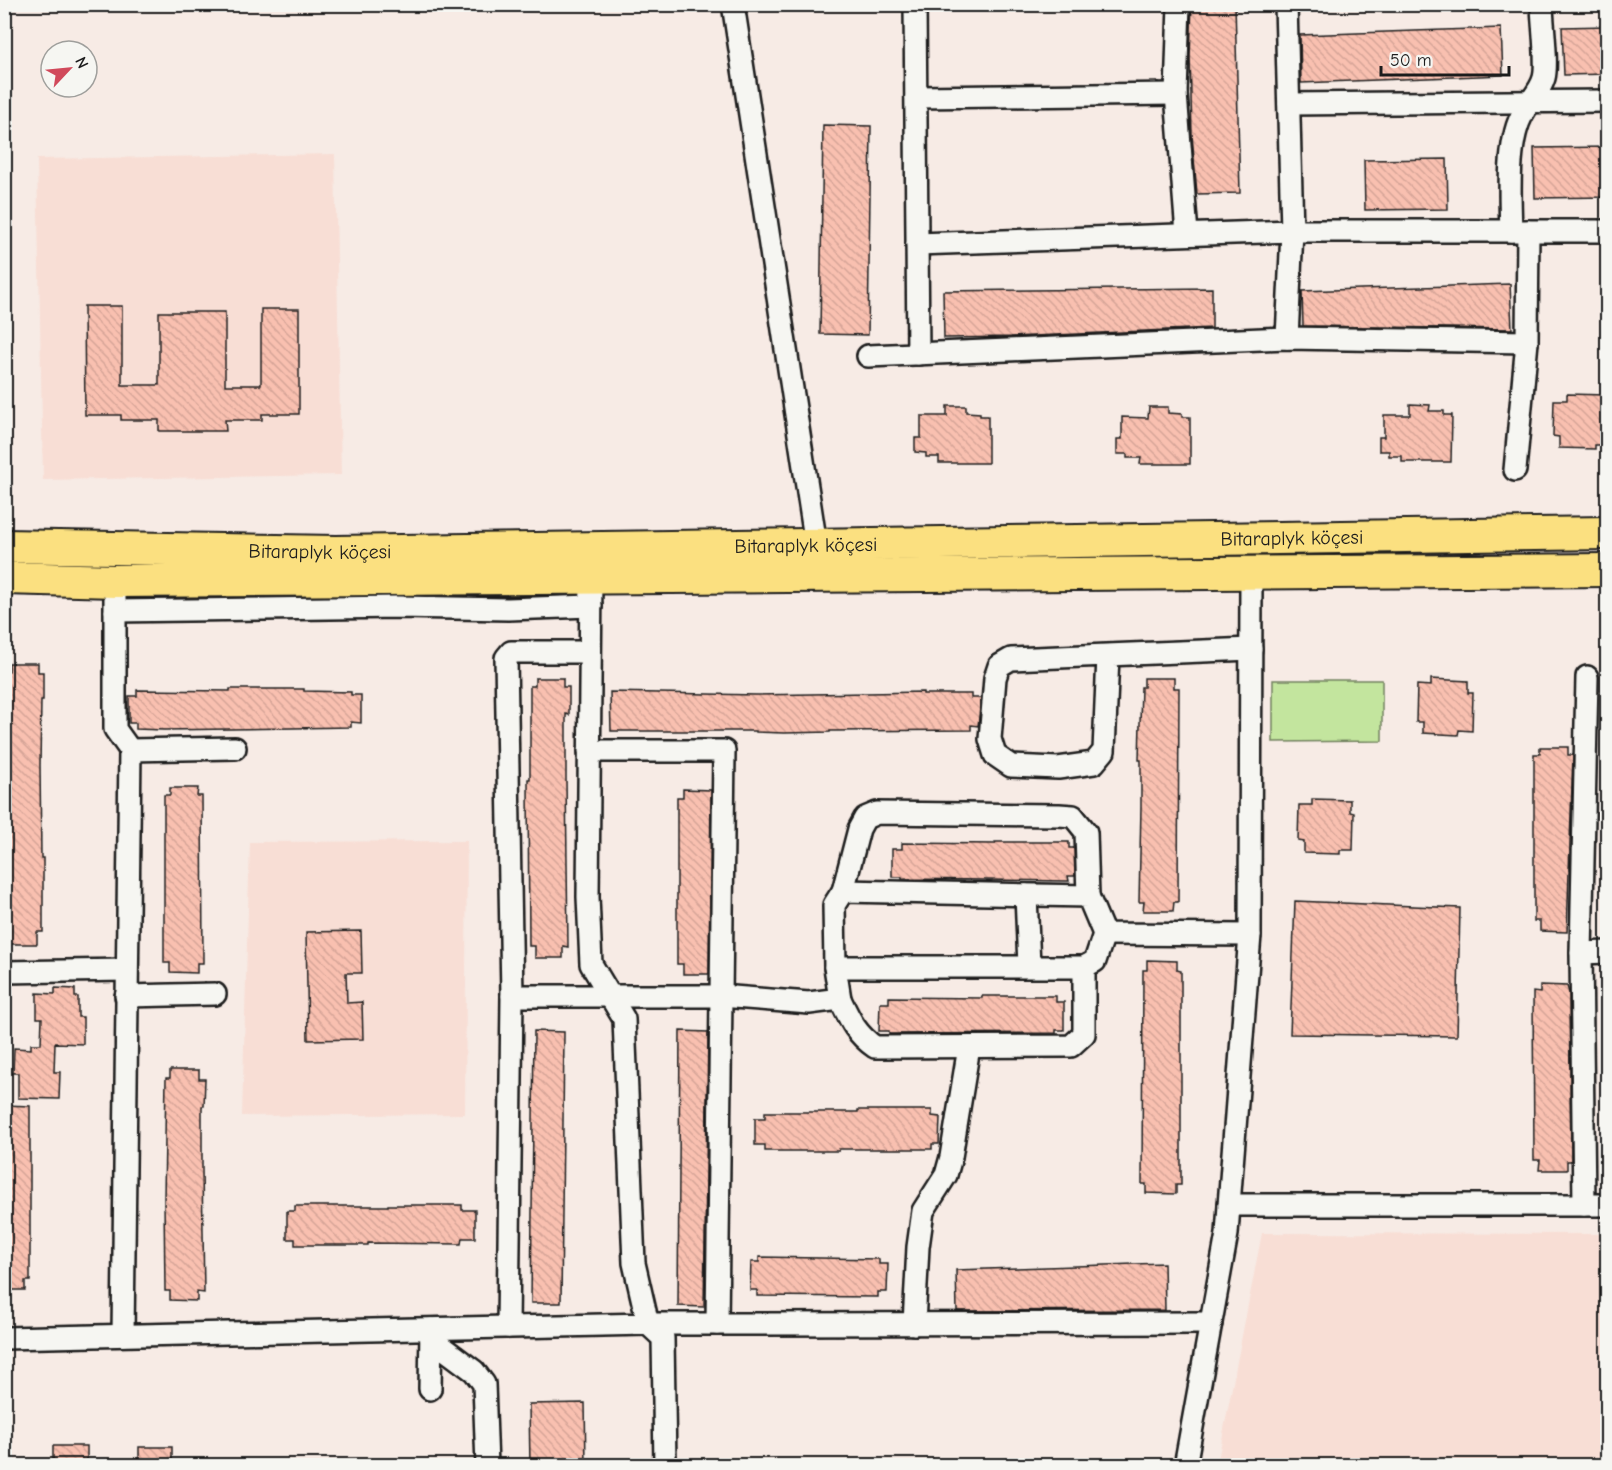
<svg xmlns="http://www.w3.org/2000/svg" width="1612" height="1470" font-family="'Comic Neue',sans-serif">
<defs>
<pattern id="building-back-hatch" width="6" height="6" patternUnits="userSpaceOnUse" patternTransform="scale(1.5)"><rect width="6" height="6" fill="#f9c0b0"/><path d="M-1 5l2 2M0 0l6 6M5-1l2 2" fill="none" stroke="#d5a497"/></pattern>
</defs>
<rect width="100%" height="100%" fill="#f7ebe5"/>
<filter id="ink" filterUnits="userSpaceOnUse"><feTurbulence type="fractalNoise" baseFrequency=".0167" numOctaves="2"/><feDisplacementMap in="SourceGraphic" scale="12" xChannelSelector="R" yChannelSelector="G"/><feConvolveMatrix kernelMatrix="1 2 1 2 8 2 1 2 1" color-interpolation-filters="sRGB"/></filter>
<g filter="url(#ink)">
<!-- built -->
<g fill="#f8ded5">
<polygon points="335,154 341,475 43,480 37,159"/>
<polygon points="467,841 465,1114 242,1116 250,842"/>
<polygon points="1262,1233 1607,1234 1607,1465 1217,1465"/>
</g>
<!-- green -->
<polygon fill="#c3e59e" stroke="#70805d" stroke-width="1.5" points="1273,680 1382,680 1382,741 1273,742"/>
<!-- building -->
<g fill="url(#building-back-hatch)" stroke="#1c1c1c" stroke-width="1.5">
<polygon points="1192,4 1235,4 1240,193 1197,194 1192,135 1190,56"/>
<polygon points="1608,26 1608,74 1564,75 1562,27"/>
<polygon points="1501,28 1503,75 1301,83 1300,35"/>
<polygon points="823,125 871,126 868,335 820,334"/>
<polygon points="1608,147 1608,197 1535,198 1534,148"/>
<polygon points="1447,159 1448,209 1365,210 1364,160"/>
<polygon points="1510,284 1512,329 1303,326 1302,291"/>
<polygon points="1212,288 1212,328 1011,337 944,338 943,291"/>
<polygon points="84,306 122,306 122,385 159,385 159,312 225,312 225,385 261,385 261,309 299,309 299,414 262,414 262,420 225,420 226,431 159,431 159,420 121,420 121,415 85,415"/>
<polygon points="1567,394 1605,395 1604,407 1608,408 1608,445 1595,445 1595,449 1559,448 1559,437 1553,436 1554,400 1567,400"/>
<polygon points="1410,404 1430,405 1429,411 1444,411 1444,415 1452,415 1451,462 1402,462 1402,456 1389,456 1389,451 1379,451 1379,437 1384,437 1384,415 1410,415"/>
<polygon points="947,406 966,406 966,412 980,413 980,416 988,416 988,463 939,463 939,457 926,457 926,453 915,452 915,438 921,438 921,416 947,416"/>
<polygon points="1149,407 1168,407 1168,413 1182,414 1182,417 1190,417 1190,464 1140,464 1141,458 1127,458 1127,454 1117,454 1117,439 1122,439 1122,417 1148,418"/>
<polygon points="9,663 38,663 38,672 43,672 43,700 41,700 40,765 41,858 43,858 43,932 37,932 37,944 9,944 10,931 4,931 4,672 9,671"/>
<polygon points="535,678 563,678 563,687 569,687 569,715 566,714 566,779 568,947 563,946 563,958 535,958 535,946 529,946 528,779 530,779 530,686 535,686"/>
<polygon points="1144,678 1174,678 1174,688 1179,688 1178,902 1174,902 1173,911 1143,911 1144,902 1139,902 1141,807 1141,760 1139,760 1141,687 1144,687"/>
<polygon points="1431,679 1468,681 1468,693 1473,693 1472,731 1459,730 1458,735 1423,733 1423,722 1416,722 1417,685 1431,686"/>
<polygon points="230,689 304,689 304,691 351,692 351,695 361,695 361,723 351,722 351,727 164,730 136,729 136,723 129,723 129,696 137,696 137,690 230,691"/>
<polygon points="610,692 756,695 923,692 923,694 971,694 971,698 981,698 978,726 971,725 971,730 830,731 830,732 784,733 756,732 756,731 611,731"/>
<polygon points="1540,747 1568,747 1568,755 1573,755 1567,932 1540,931 1540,921 1534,921 1534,754 1540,754"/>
<polygon points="170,788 198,788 197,796 202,796 203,963 197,963 197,973 170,972 170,963 164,963 164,795 170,795"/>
<polygon points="683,789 711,790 709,974 683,974 683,964 677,964 677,797 683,797"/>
<polygon points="1312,799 1350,800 1350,812 1354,813 1353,850 1340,850 1340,854 1304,853 1304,842 1298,841 1299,805 1312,805"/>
<polygon points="995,842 1069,842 1069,848 1074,848 1075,876 1068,876 1069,881 902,879 902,877 892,877 892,849 902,849 902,843 995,844"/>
<polygon points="1295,901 1460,908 1457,1036 1290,1034"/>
<polygon points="361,931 362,973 346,973 347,1003 362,1002 363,1039 308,1040 306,932"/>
<polygon points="1147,960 1177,961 1177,970 1181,971 1181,1185 1176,1185 1176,1194 1146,1193 1146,1184 1142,1184 1143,970 1147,970"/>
<polygon points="1540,985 1567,986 1569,993 1571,1161 1567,1161 1567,1170 1539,1170 1540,1160 1534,1160 1533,992 1540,993"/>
<polygon points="55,988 75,989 75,997 78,997 78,1017 83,1017 83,1044 55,1043 54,1072 60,1072 59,1099 18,1098 18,1073 13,1073 14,1048 31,1049 31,1044 41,1044 42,1018 37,1018 37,993 55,994"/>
<polygon points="982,996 1056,996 1056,1002 1064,1002 1064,1030 1056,1030 1056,1033 889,1034 889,1031 879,1031 880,1003 889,1003 889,997 982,998"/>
<polygon points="534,1031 564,1032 561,1303 531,1303"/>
<polygon points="680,1031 708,1032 704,1307 678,1306"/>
<polygon points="170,1070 199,1070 199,1079 205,1079 204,1106 202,1106 202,1171 204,1293 197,1292 197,1301 170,1300 170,1291 165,1291 164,1198 166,1078 170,1078"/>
<polygon points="4,1105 30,1106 30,1281 25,1281 25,1290 4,1290"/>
<polygon points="858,1110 932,1110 932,1116 940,1117 939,1144 932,1144 932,1149 839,1149 839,1151 765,1151 765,1145 755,1145 755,1118 765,1118 765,1112 858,1112"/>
<polygon points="388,1205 462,1205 462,1210 475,1210 475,1238 462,1238 461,1244 368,1243 368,1245 295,1245 295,1239 287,1239 287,1211 295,1211 295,1206 388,1206"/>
<polygon points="759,1257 879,1259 879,1264 888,1264 887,1292 878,1292 878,1297 757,1296 757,1290 750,1290 751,1262 759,1262"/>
<polygon points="1164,1263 1165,1310 957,1311 956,1270"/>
<polygon points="585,1403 586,1466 530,1466 529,1404"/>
<rect x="53" y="1446" width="34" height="20"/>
<rect x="139" y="1447" width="33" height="19"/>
</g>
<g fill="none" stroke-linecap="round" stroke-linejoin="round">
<!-- minor casing -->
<g stroke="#1c1c1c" stroke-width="26">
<g id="minor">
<polyline points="733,4 816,545"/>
<polyline points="915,4 918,354"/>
<polyline points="1179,4 1176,94 1187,234"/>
<polyline points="1286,4 1292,231 1287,338"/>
<polyline points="916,97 1176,94"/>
<polyline points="1289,104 1608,101"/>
<path d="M1511 231C1510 200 1507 145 1521 117 1527 103 1540 93 1544 78 1548 64 1542 21 1542 4"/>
<polyline points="917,244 1292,231 1608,231"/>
<polyline points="868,356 1287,338 1527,342"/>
<polyline points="1515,470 1527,342 1528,231"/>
<polyline points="115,597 115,729 130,750 235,748"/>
<polyline points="115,611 398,607 508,609 591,606"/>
<polyline points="590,652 511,652 506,658 512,996 721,996 809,1003 840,999 835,967 834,905 843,891 1088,896 1104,934 1250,935"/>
<polyline points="1108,656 1104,751 1094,763 1058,768 1011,766 995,755 990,739 995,678 999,666 1011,659 1251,649"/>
<polyline points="1587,677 1581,953 1608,952"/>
<polyline points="589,751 724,751 717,1324 648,1324"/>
<polyline points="843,891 859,829 865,818 877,813 1059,815 1073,816 1086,832 1088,896"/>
<polyline points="1026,895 1029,966"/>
<polyline points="1581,953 1584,1205"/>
<polyline points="835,967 1084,967 1095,961 1104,934"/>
<polyline points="4,972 126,970"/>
<polyline points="126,996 215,994"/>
<path d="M840 999C850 1020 856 1034 875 1047L1071 1046 1084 1034V967"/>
<polyline points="1229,1205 1608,1205"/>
<polyline points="648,1324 663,1338 665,1466"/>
<polyline points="717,1324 1211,1323"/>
<polyline points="914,1324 918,1247 923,1211 946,1175 951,1157 969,1047"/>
<polyline points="508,1327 512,996"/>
<polyline points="123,1335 130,750"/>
<polyline points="4,1338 648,1324 634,1263 624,1019 591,964 588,897 591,578"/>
<polyline points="431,1339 474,1371 484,1384 487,1466"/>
<polyline points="430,1389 431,1329"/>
<polyline points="1185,1466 1227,1234 1229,1205 1250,935 1251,573"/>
</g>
</g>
<!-- highway casing -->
<g stroke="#1c1c1c" stroke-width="36">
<g id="highway">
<path id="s1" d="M4 546 336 552 1608 533"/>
<polyline points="4,578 115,581 1608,570"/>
</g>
</g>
<!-- minor -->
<use href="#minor" stroke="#f6f6f2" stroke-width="21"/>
<!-- highway -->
<use href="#highway" stroke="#fbe080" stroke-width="32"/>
</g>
</g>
<g text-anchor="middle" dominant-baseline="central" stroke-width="5" stroke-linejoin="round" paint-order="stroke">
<!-- street labels -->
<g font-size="20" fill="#1c1c1c" stroke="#f6f6f2">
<text stroke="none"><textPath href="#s1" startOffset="1288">Bitaraplyk köçesi</textPath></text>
<text stroke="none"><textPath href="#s1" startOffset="802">Bitaraplyk köçesi</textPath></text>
<text stroke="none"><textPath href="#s1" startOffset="316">Bitaraplyk köçesi</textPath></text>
</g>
</g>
<!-- margin -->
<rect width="1612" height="1470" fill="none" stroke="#f6f6f2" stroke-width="24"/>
<rect x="12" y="12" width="1588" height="1446" fill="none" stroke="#1c1c1c" stroke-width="2" filter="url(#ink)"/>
<!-- north arrow -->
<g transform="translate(69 69) rotate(64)"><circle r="28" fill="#f6f6f2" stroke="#9f9f9c" stroke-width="1.5"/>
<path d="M0-4.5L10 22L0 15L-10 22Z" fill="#d1495b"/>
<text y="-9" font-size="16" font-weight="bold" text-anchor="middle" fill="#1c1c1c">N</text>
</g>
<!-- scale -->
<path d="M1381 66v9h128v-9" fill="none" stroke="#1c1c1c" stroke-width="3"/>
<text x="1390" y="66" font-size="18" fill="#1c1c1c" stroke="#f6f6f2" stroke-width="4.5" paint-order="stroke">50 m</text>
</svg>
